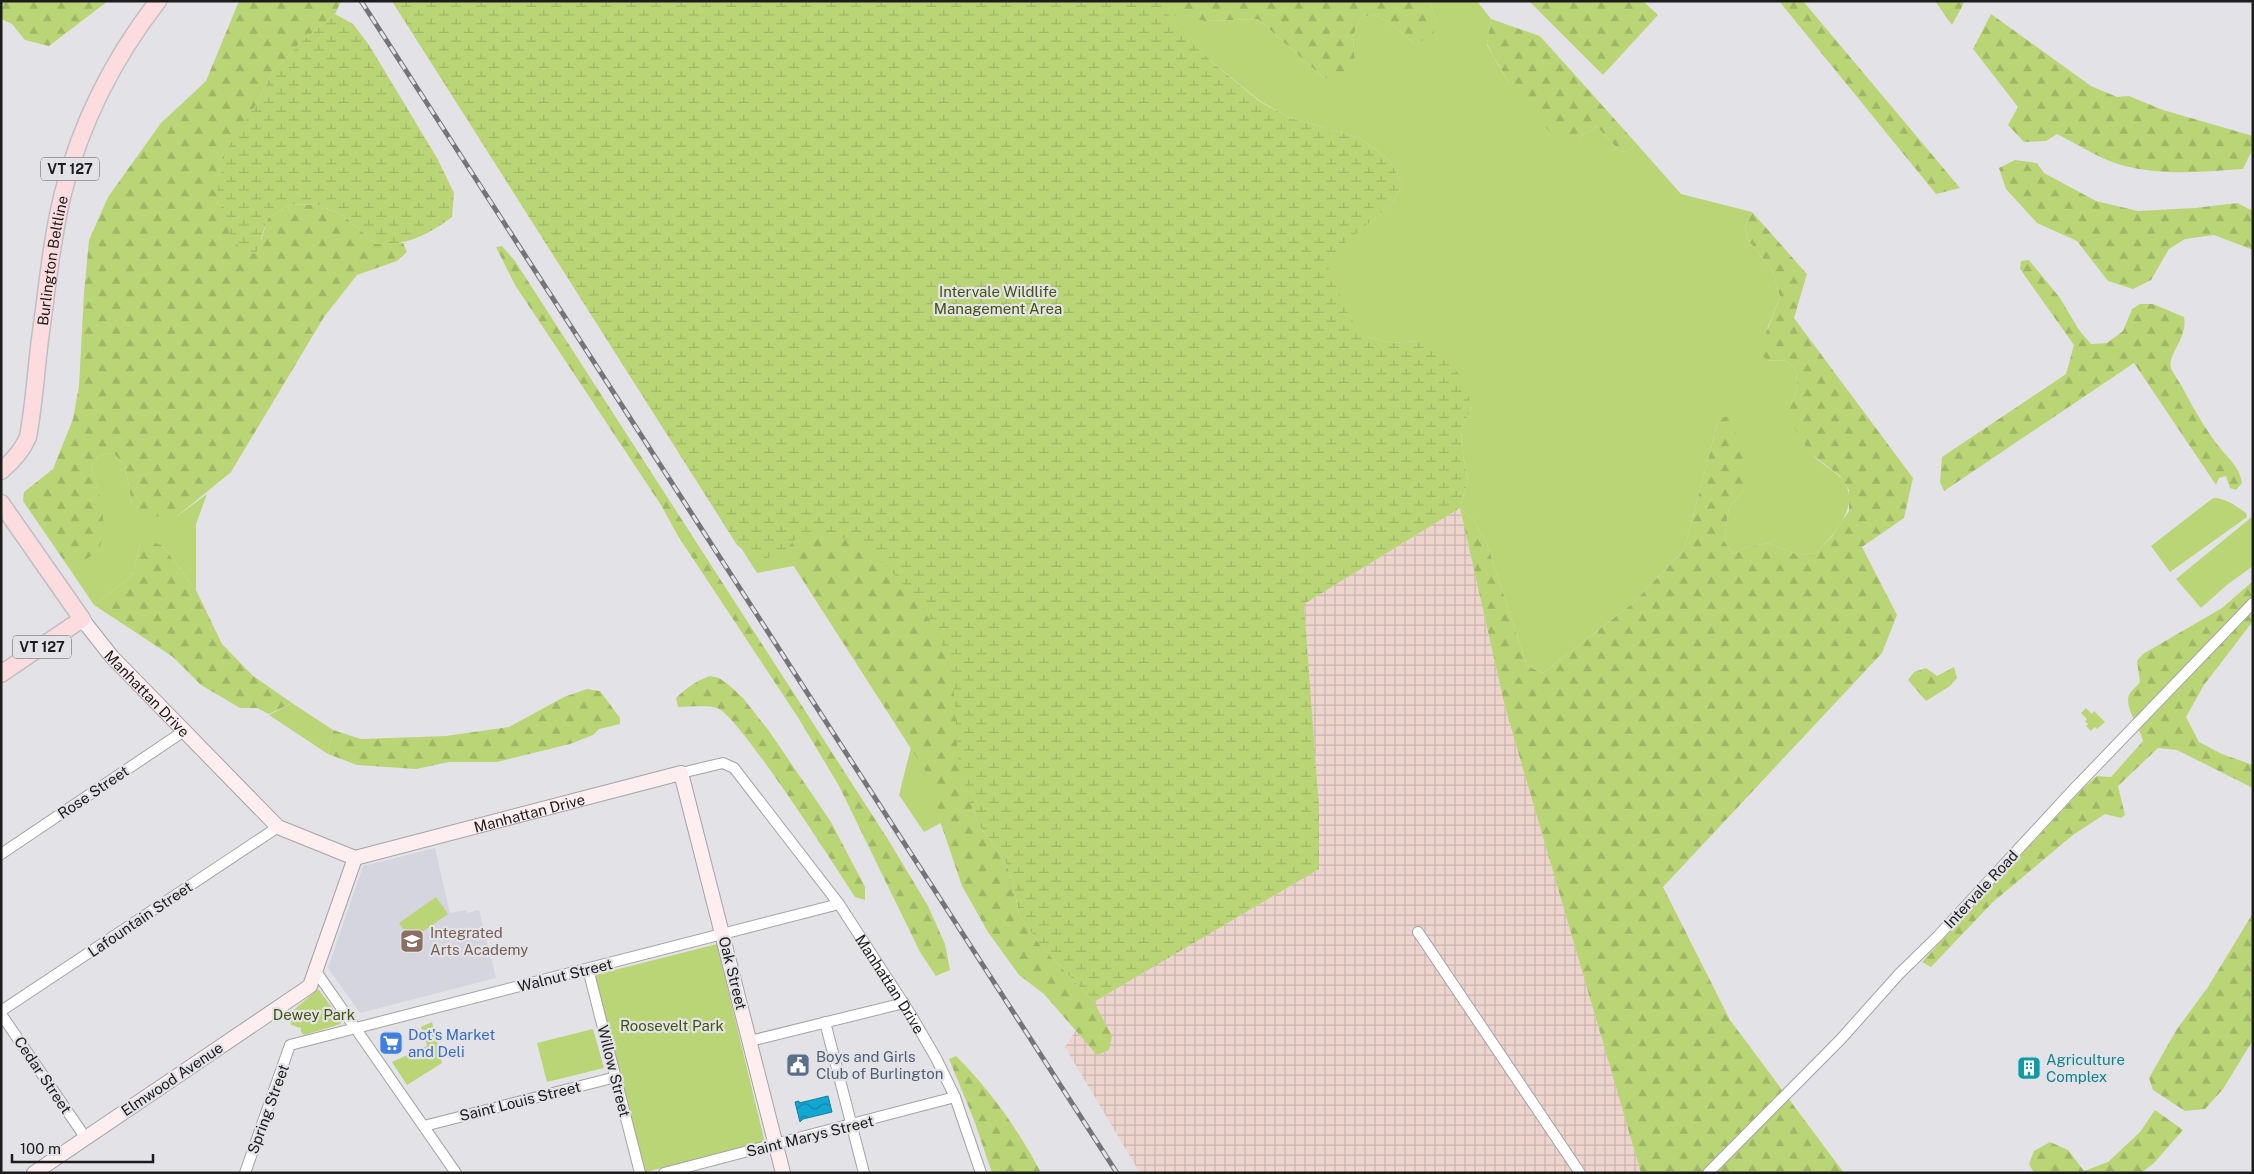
<svg xmlns="http://www.w3.org/2000/svg" width="2254" height="1174" font-family="'Public Sans',sans-serif">
<defs>
<pattern id="industrial-grid" width="8" height="8" patternUnits="userSpaceOnUse" patternTransform="scale(1.25)"><rect width="8" height="8" fill="#edd4cd"/><path d="M0 4h8M4 0v8" fill="none" stroke="#cbb5b0"/></pattern>
<pattern id="forest-firs" width="22" height="20" patternUnits="userSpaceOnUse" patternTransform="scale(1.25)"><rect width="22" height="20" fill="#bad576"/><path d="M5 1l3.5 6h-7zM16 11l3.5 6h-7z" fill="#9fb666"/></pattern>
<pattern id="wetland-marsh" width="20" height="14" patternUnits="userSpaceOnUse" patternTransform="scale(1.25)"><rect width="20" height="14" fill="#bad576"/><path d="M1 5h8M5 5V1M11 12h8M15 12V8" fill="none" stroke="#9fb666"/></pattern>
<pattern id="water-waves" width="16" height="10" patternUnits="userSpaceOnUse" patternTransform="scale(1.25)"><rect width="16" height="10" fill="#12a7d2"/><path d="M0 5q4-4 8 0t8 0" fill="none" stroke="#1087aa"/></pattern>
</defs>
<rect width="100%" height="100%" fill="#e3e3e7"/>
<!-- built -->
<polygon fill="#d5d5df" points="435,848 450,913 466,910 467,913 479,910 496,978 360,1013 328,968 363,866"/>
<!-- industrial -->
<polygon fill="url(#industrial-grid)" points="1460,508 1505,707 1641,1173 1140,1173 1065,1047 1094,1002 1319,869 1319,807 1304,604"/>
<!-- green -->
<g fill="#bad576" fill-rule="evenodd">
<path d="M392 1H1172L1206 21 1258 19 1324 78 1355 61 1353 36 1360 19 1372 14 1389 22 1415 44 1436 20 1429 1H1477L1491 19 1487 45 1510 85 1579 137 1597 127 1621 152 1631 150 1635 142 1681 194 1752 212 1745 226 1748 240 1773 271 1780 297 1767 329 1766 360 1786 361 1796 370 1797 390 1790 407C1796 420 1802 443 1811 453 1818 462 1830 468 1838 475 1866 501 1835 533 1816 553L1798 555 1768 543 1747 547 1733 554 1724 541 1729 508 1744 490 1719 418 1684 550 1633 603 1543 673 1527 666 1486 541 1473 520 1460 508 1468 480 1462 450 1461 430 1472 407 1419 341 1390 343 1367 337 976 804 924 832 899 795 927 683 845 556 757 573ZM1170 17 1212 62 1260 101 1290 118 1360 138 1389 160 1403 184 1393 203 1352 236Z"/>
<polygon points="113,453 125,465 132,504 176,517 207,494 196,524 196,590 163,546 140,545 132,576 94,605 69,568 96,552 98,488 91,466 99,455"/>
<path d="M2213 498C2226 498 2236 506 2246 513L2247 517 2170 572 2151 546Z"/>
<polygon points="2253,516 2253,566 2228,584 2201,608 2176,579"/>
<polygon points="292,703 333,730 328,754 269,715"/>
<polygon points="2086,708 2092,714 2094,711 2105,722 2097,729 2095,727 2091,731 2086,726 2088,724 2085,721 2087,719 2081,713"/>
<polygon points="436,897 448,914 411,940 399,923"/>
<polygon points="717,944 765,1143 645,1172 595,975"/>
<polygon points="317,990 319,990 341,1020 341,1024 304,1035 301,1032 301,1028 291,1025 290,1013"/>
<polygon points="432,1022 442,1063 407,1085 392,1062 427,1046 421,1027"/>
<polygon points="593,1029 604,1068 547,1082 537,1043"/>
</g>
<!-- forest -->
<g fill="url(#forest-firs)">
<polygon points="1,1 108,1 49,46 25,40 12,24 1,19"/>
<path d="M239 1H341L335 14 301 42 272 73 257 103 261 240 268 218 292 204 318 205 343 215 376 244 403 243 407 252 397 261 357 275 324 317 231 472 176 517 142 516 132 504 125 465 113 453 99 455 91 466C98 485 112 535 96 552 89 559 77 563 69 568L23 501 24 492 53 469 73 419 79 386 84 293 89 240 108 197 161 123 206 81Z"/>
<polygon points="1164,1 1429,1 1436,20 1433,36 1415,44 1389,22 1372,14 1360,19 1353,36 1355,61 1348,77 1324,78 1258,19 1206,21 1168,14"/>
<polygon points="1529,1 1643,1 1658,15 1603,75"/>
<polygon points="1779,1 1803,1 1960,188 1936,194"/>
<polygon points="1935,1 1965,1 1952,25"/>
<path d="M1991 14 2091 86 2117 97 2129 96 2163 110 2253 136V148L2243 169C2199 172 2155 177 2112 162 2094 155 2075 143 2057 134L2046 141 2024 142 2008 125 2018 107 1973 49Z"/>
<polygon points="1491,19 1540,36 1635,142 1631,150 1621,152 1597,127 1579,137 1553,136 1510,85 1487,44"/>
<polygon points="2015,160 2037,163 2044,173 2096,201 2138,211 2195,208 2237,203 2253,211 2253,250 2214,235 2185,239 2169,249 2151,280 2133,289 2108,281 2077,241 2037,223 2006,189 1999,168"/>
<polygon points="1752,212 1807,274 1794,318 1913,478 1904,518 1862,547 1897,615 1882,653 1663,887 1730,1020 1844,1173 1641,1173 1505,707 1460,508 1473,520 1486,541 1527,666 1543,673 1633,603 1684,550 1719,418 1729,416 1748,468 1744,490 1729,508 1724,541 1733,554 1747,547 1768,543 1798,555 1816,553 1832,536 1849,511 1849,490 1840,476 1810,453 1792,424 1790,407 1797,390 1796,370 1786,361 1766,360 1759,351 1780,297 1773,271 1748,240 1745,226"/>
<polygon points="502,246 515,261 889,841 928,906 945,944 950,970 936,976 920,952 839,786 799,719 678,536 661,505 515,285 496,247"/>
<path d="M2029 260 2060 298 2079 330 2091 344 2107 343 2123 331 2132 309 2140 304H2153L2184 317C2188 339 2167 354 2171 368 2173 373 2178 380 2181 385 2192 405 2203 426 2217 444 2227 458 2239 465 2242 483L2236 490 2230 488 2226 476 2219 478 2216 485 2134 363 1944 491 1940 482 1942 457 2066 374 2074 345 2020 269 2021 261Z"/>
<polygon points="823,532 863,545 891,571 915,598 936,629 953,675 958,757 968,796 979,825 1006,863 1013,882 1019,914 1040,945 1094,1002 1112,1036 1109,1050 1097,1055 1044,994 1019,975 988,932 962,886 940,821 936,799 926,772 784,551 801,534"/>
<polygon points="150,541 163,546 196,590 222,644 252,675 292,703 269,714 257,708 240,708 201,685 173,657 94,605 132,576 140,545"/>
<path d="M2253 581V621L2204 685 2186 717 2199 742 2222 754 2253 765V788L2177 750 2158 748 2118 786 2125 815 2121 818 2105 814 2073 835 1993 902 1931 967 1922 962 2082 789 2097 776 2111 777 2143 741C2140 728 2124 707 2129 695 2131 691 2137 686 2140 682L2137 661 2143 654 2222 608Z"/>
<polygon points="1954,667 1957,678 1950,686 1926,701 1908,680 1914,672 1926,668 1937,676"/>
<path d="M710 676 719 678 730 686 743 698 769 731 831 822 865 887V900L855 897C837 869 738 714 717 708 706 705 690 707 678 707L676 698C686 688 696 681 710 676Z"/>
<polygon points="587,689 600,691 620,718 620,724 599,729 593,735 570,744 497,762 449,762 416,769 357,765 328,754 333,730 361,739 446,736 509,727 564,697"/>
<polygon points="2253,913 2253,1040 2223,1089 2205,1109 2185,1111 2153,1090 2149,1078 2177,1029 2208,987"/>
<path d="M956 1056C991 1091 1018 1129 1041 1173H992L974 1120 949 1059Z"/>
<polygon points="2155,1110 2183,1130 2154,1163 2141,1173 2034,1173 2029,1164 2034,1151 2050,1142 2068,1150 2084,1171 2108,1162 2140,1132"/>
</g>
<!-- wetland -->
<g fill="url(#wetland-marsh)">
<polygon points="392,1 1164,1 1168,14 1212,62 1259,101 1290,118 1360,138 1389,160 1403,184 1393,203 1337,249 1328,267 1350,318 1367,337 1390,343 1419,341 1448,360 1463,380 1472,407 1461,430 1462,450 1468,480 1460,508 1304,604 1319,807 1319,869 1094,1002 1040,945 1019,914 1013,882 1006,863 979,825 968,796 958,757 953,675 936,629 915,598 891,571 863,545 823,532 801,534 784,551 762,560 752,557 737,545"/>
<path d="M335 14 353 24 369 45 437 158 454 193 452 217C427 235 407 246 376 244L343 215 318 205 292 204 268 218 256 253 245 255 229 233 217 194 225 152 257 103 272 73 301 42Z"/>
</g>
<!-- water -->
<polygon fill="url(#water-waves)" stroke="#157d9c" points="828,1096 832,1112 803,1119 800,1122 795,1102 799,1101 799,1103"/>
<g fill="none" stroke-linecap="round" stroke-linejoin="round">
<!-- street casing -->
<g stroke="#a3a3a6" stroke-width="12">
<g id="street">
<path id="s1" d="M681 773 723 763 734 768 839 904 911 1015 936 1058 955 1097 981 1173"/>
<polyline points="1,854 184,731"/>
<polyline points="1418,932 1580,1173"/>
<polyline points="588,969 640,1173"/>
<polyline points="315,970 456,1173"/>
<polyline points="1,1011 278,827"/>
<polyline points="1,1014 85,1137"/>
<polyline points="825,1022 864,1173"/>
<polyline points="750,1041 904,1003"/>
<polyline points="424,1126 616,1077"/>
<polyline points="245,1173 290,1045 839,904"/>
<polyline points="664,1173 955,1097"/>
<polyline points="1708,1173 1841,1039 1899,974 1938,936 2072,791 2253,603"/>
</g>
</g>
<!-- secondary casing -->
<g stroke="#a3a3a6" stroke-width="16">
<g id="secondary">
<path id="s2" d="M82 619 112 657 278 827 355 858 681 773 783 1173"/>
<polyline points="34,1173 310,986 355,858"/>
</g>
</g>
<!-- primary casing -->
<g stroke="#bfbfc0" stroke-width="19">
<g id="primary">
<path id="s3" d="M1 471C13 461 22 451 28 437 34 405 36 371 40 339 47 291 51 241 63 193 81 123 113 59 158 1"/>
<polyline points="1,503 82,619 1,674"/>
</g>
</g>
<!-- street -->
<use href="#street" stroke="#fff" stroke-width="10"/>
<!-- secondary -->
<use href="#secondary" stroke="#feeeef" stroke-width="14"/>
<!-- primary -->
<use href="#primary" stroke="#fcdcdf" stroke-width="16"/>
<!-- rail casing -->
<g stroke="#757577" stroke-width="5">
<polyline id="rail" points="361,1 1117,1173"/>
</g>
<!-- rail -->
<use href="#rail" stroke="#e3e3e7" stroke-width="3" stroke-dasharray="9" stroke-linecap="butt"/>
</g>
<!-- icons -->
<defs>
<g id="school-square" transform="scale(1.25)"><rect x="-9" y="-9" width="18" height="18" rx="4" fill="#8d6e63" stroke="#e3e3e7"/><path d="M0-5L7-2L0 1L-7-2ZM-4 1L0 2.5L4 1V4Q0 6-4 4Z" fill="#fff"/></g>
<g id="supermarket-square" transform="scale(1.25)"><rect x="-9" y="-9" width="18" height="18" rx="4" fill="#3f7fe0" stroke="#e3e3e7"/><path d="M-6-5.5h2.5l.6 2H6L4.5 2H-2.5L-4.4-4H-6ZM-1.5 3.2a1.3 1.3 0 1 0 .1 0ZM3 3.2a1.3 1.3 0 1 0 .1 0Z" fill="#fff"/></g>
<g id="civic-square" transform="scale(1.25)"><rect x="-9" y="-9" width="18" height="18" rx="4" fill="#5c6f8a" stroke="#e3e3e7"/><path d="M-.6-6.5H3V-4.5H.6V-3L4-1V1h2V6H-6V1h2V-1L-.6-3ZM-1.2 2.5V6h2.4V2.5Z" fill="#fff"/></g>
<g id="building-square" transform="scale(1.25)"><rect x="-9" y="-9" width="18" height="18" rx="4" fill="#0f9aa8" stroke="#e3e3e7"/><path d="M-4-6H4V6H1V3H-1V6H-4ZM-2.5-4.3h1.7v1.8h-1.7ZM.8-4.3h1.7v1.8H.8ZM-2.5-1h1.7V.8h-1.7ZM.8-1h1.7V.8H.8Z" fill="#fff"/></g>
</defs>
<g fill-rule="evenodd">
<use href="#school-square" x="412" y="941"/>
<use href="#supermarket-square" x="391" y="1043"/>
<use href="#civic-square" x="798" y="1065"/>
<use href="#building-square" x="2029" y="1068"/>
</g>
<g text-anchor="middle" dominant-baseline="central" stroke-width="4.5" stroke-linejoin="round" paint-order="stroke">
<!-- shield labels -->
<g fill="#e3e3e7" stroke="#58585a" stroke-width="1">
<rect x="41" y="157.5" width="58" height="23" rx="4"/>
<rect x="13" y="635.5" width="58" height="23" rx="4"/>
</g>
<g font-size="14" font-weight="bold" fill="#1c1c1d">
<text x="70" y="169">VT 127</text>
<text x="42" y="647">VT 127</text>
</g>
<!-- street labels -->
<g font-size="15" fill="#1c1c1d" stroke="#e3e3e7">
<text stroke="none"><textPath href="#s3" startOffset="222">Burlington Beltline</textPath></text>
<text stroke="none"><textPath href="#s2" startOffset="99">Manhattan Drive</textPath></text>
<text transform="translate(93 792) rotate(-34)">Rose Street</text>
<text stroke="none"><textPath href="#s2" startOffset="549">Manhattan Drive</textPath></text>
<text transform="translate(1981 889) rotate(-47)">Intervale Road</text>
<text transform="translate(140 919) rotate(-34)">Lafountain Street</text>
<text transform="translate(733 973) rotate(76)">Oak Street</text>
<text transform="translate(565 975) rotate(-14)">Walnut Street</text>
<text stroke="none"><textPath href="#s1" startOffset="322">Manhattan Drive</textPath></text>
<text transform="translate(614 1071) rotate(76)">Willow Street</text>
<text transform="translate(43 1075) rotate(56)">Cedar Street</text>
<text transform="translate(172 1079) rotate(-34)">Elmwood Avenue</text>
<text transform="translate(520 1101) rotate(-14)">Saint Louis Street</text>
<text transform="translate(268 1109) rotate(-70)">Spring Street</text>
<text transform="translate(810 1136) rotate(-14)">Saint Marys Street</text>
</g>
<!-- park labels -->
<g font-size="15" fill="#43530c" stroke="#e3e3e7">
<text x="998" y="291">Intervale Wildlife<tspan x="998" dy="17">Management Area</tspan></text>
<text x="314" y="1014">Dewey Park</text>
<text x="672" y="1025">Roosevelt Park</text>
</g>
<!-- education labels -->
<g font-size="15" fill="#785e54" stroke="#e3e3e7" text-anchor="start">
<text x="430" y="932">Integrated<tspan x="430" dy="17">Arts Academy</tspan></text>
</g>
<!-- shop labels -->
<g font-size="15" fill="#366cbe" stroke="#e3e3e7" text-anchor="start">
<text x="408" y="1034">Dot's Market<tspan x="408" dy="17">and Deli</tspan></text>
</g>
<!-- service labels -->
<g font-size="15" fill="#4e5e75" stroke="#e3e3e7" text-anchor="start">
<text x="816" y="1056">Boys and Girls<tspan x="816" dy="17">Club of Burlington</tspan></text>
</g>
<!-- culture labels -->
<g font-size="15" fill="#0d838f" stroke="#e3e3e7" text-anchor="start">
<text x="2046" y="1059">Agriculture<tspan x="2046" dy="17">Complex</tspan></text>
</g>
</g>
<!-- border -->
<rect width="2254" height="1174" fill="none" stroke="#1c1c1d" stroke-width="5"/>
<!-- scale -->
<path d="M12 1154v8h141v-8" fill="none" stroke="#1c1c1d" stroke-width="2.5"/>
<text x="20" y="1154" font-size="15" fill="#1c1c1d" stroke="#e3e3e7" stroke-width="4" paint-order="stroke">100 m</text>
</svg>
